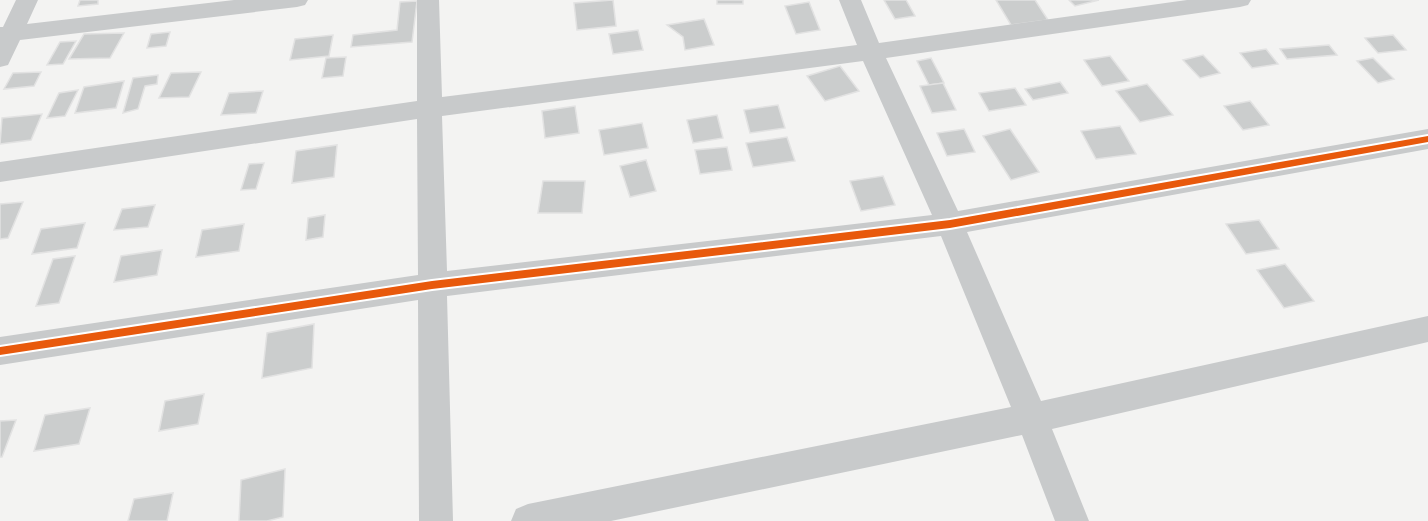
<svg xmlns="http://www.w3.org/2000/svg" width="1428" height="521" font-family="'Varela Round',sans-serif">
<rect width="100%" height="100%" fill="#f3f3f2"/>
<!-- building -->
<g fill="#cbcdcd" stroke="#e2e2e2" stroke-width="1.5">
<polygon points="80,0 98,0 98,4 78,6"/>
<polygon points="613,0 616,26 577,30 574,3"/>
<rect x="717" y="0" width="26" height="4"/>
<polygon points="884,0 906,0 915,16 895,19"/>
<polygon points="996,0 1035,0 1048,20 1011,25"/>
<polygon points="1069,0 1099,0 1075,6"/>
<polygon points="417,1 412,42 351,47 353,35 397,30 400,2"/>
<polygon points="809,2 820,30 796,34 785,6"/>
<polygon points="704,19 714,45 685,50 683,37 667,25"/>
<polygon points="638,30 643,50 613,54 609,34"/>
<polygon points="170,32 166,46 147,48 151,34"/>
<polygon points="124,33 110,58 69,59 84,34"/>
<polygon points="333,35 329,56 290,60 295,39"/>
<polygon points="1393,35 1406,50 1378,53 1365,38"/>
<polygon points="76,41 63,64 47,65 60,42"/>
<polygon points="1329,45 1337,55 1287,59 1280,49"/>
<polygon points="1266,49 1278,64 1252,68 1240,53"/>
<polygon points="1203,55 1220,73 1200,78 1183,60"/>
<polygon points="1110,56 1129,81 1102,86 1084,60"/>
<polygon points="346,57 343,76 322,78 326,58"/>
<polygon points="931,58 944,83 929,85 917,61"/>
<polygon points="1373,58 1394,79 1378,83 1357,61"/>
<polygon points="840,66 859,91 825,101 807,76"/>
<polygon points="41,72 34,86 4,89 13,73"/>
<polygon points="201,72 189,97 159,98 171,73"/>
<polygon points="158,75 157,84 145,86 138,109 123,113 133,78"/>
<polygon points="124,81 116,108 75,113 84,87"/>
<polygon points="1060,82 1068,93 1033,100 1025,89"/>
<polygon points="943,83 956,110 932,113 920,86"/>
<polygon points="1147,84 1173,115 1140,122 1116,91"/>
<polygon points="1015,88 1026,105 989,111 979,93"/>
<polygon points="78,90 65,116 47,118 59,93"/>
<polygon points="263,91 256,113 221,115 229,93"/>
<polygon points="1250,101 1269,125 1243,130 1224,106"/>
<polygon points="778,105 785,128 750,133 744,110"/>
<polygon points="575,106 579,133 545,138 542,111"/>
<polygon points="42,114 31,140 0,144 2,118"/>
<polygon points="717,115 723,138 693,143 687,120"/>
<polygon points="642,123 648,148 604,155 599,130"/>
<polygon points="1120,126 1136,154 1096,159 1081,131"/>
<polygon points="964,129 975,152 947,156 937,133"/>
<polygon points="1010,129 1039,172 1011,180 983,136"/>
<polygon points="787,137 795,161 753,167 746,143"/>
<polygon points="337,145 334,177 292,183 296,151"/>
<polygon points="727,147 732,170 700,174 695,150"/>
<polygon points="646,160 656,191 630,197 620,166"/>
<polygon points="264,163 256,189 241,190 249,164"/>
<polygon points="883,176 895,205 861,211 850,181"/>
<polygon points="543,181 585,181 582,213 538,213"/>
<polygon points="23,202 8,238 0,239 0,204"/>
<polygon points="155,205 148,227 114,230 122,209"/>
<polygon points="325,215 323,237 306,240 308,218"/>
<polygon points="1259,220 1279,249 1246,254 1226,224"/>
<polygon points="85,223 77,248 32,254 41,229"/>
<polygon points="244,224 239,251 196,257 202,230"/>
<polygon points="162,250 157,275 114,282 121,256"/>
<polygon points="75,256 59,303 36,306 53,259"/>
<polygon points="1285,264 1314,301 1284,308 1257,270"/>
<polygon points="314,324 312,368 262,378 267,333"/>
<polygon points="204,394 198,424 159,431 165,401"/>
<polygon points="90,408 79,444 34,451 45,415"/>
<polygon points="16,420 2,457 0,457 0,421"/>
<polygon points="285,469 283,517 267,521 239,521 241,480"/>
<polygon points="173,493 167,521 128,521 134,499"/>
</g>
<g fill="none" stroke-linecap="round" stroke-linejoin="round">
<!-- minor -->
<g fill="#c8cacb" fill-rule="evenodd">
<polygon points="16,0 38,0 27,24 234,0 308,0 305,5 297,7 20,40 8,65 0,67 0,27 3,27"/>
<path d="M417 0H439L442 97 857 45 839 0H861L879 43 1187 0H1251L1248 5 1240 7 886 58 958 211 1428 129V149L967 232 1041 401 1428 316V342L1052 429 1089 521H1055L1022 435 611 521H511L516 509 528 504 1011 407 941 236 447 296 453 521H419L418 300 0 365V337L418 275 417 119 0 182V162L417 101ZM863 61 932 215 447 271 442 116Z"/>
</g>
<!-- cycleway casing -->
<g stroke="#fff" stroke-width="4">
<polygon id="cycleway" points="1428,136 1428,142 950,228 432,289 0,355 0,347 432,281 950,220"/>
</g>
<!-- cycleway -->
<use href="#cycleway" fill="#e8590c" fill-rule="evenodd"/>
</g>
</svg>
